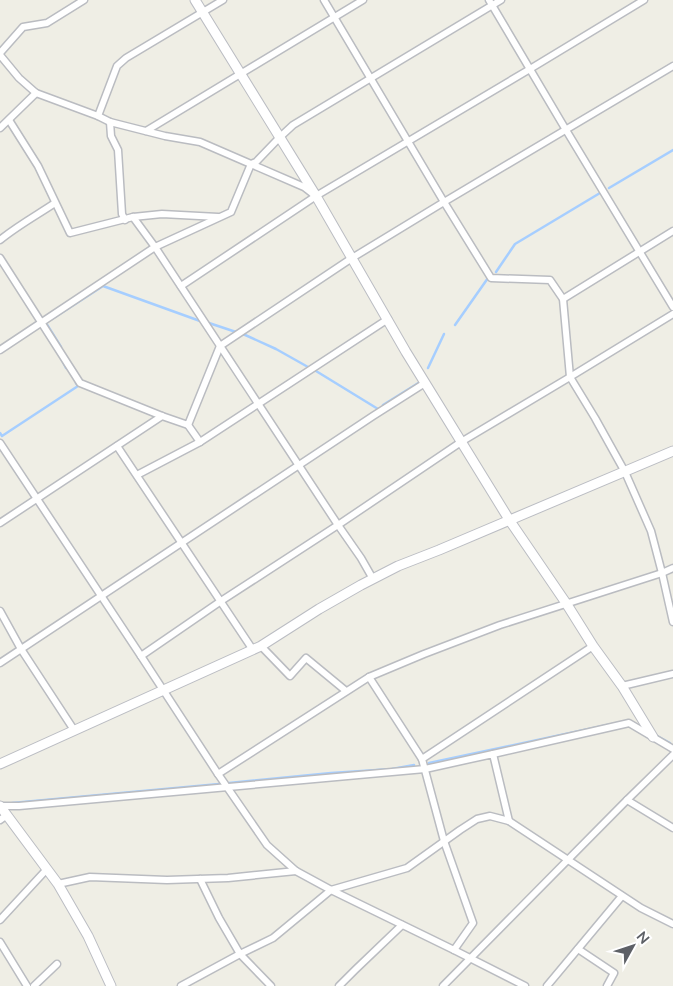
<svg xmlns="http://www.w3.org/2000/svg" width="673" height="986" font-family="Lato,sans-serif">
<rect width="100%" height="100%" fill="#efeee5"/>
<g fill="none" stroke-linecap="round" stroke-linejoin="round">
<!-- stream -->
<g stroke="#a6ceff" stroke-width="2.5">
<polyline points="609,188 673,150"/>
<polyline points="496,272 515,244 600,193"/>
<polyline points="52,319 103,286 200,321"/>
<polyline points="47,322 46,323 61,347"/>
<polyline points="209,323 236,332"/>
<polyline points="455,325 488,278"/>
<polyline points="243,334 276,349 308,367"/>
<polyline points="62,360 66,368"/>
<polyline points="428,368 444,334"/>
<polyline points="316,371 378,409"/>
<polyline points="383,405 420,382"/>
<polyline points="0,433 2,436 78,386 76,383"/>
<polyline points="657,736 670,743"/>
<polyline points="429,763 626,721"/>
<polyline points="229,783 331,773 392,769 414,765"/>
<polyline points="12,803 219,784"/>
</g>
<!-- street casing -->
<g stroke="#babcc1" stroke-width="9">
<g id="street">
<polyline points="324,0 444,202 491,278 550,280 563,299 570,377 595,418 625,472 651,531 662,573 673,622"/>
<polyline points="489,0 566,130 673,307"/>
<polyline points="0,53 23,27 47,23 84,0"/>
<polyline points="0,55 19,78 36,93 98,116 110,122 165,136 200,142 304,187 313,194"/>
<polyline points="98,116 117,66 126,58 223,0"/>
<polyline points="9,120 38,166 70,233 133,217 162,214 218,217"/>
<polyline points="110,122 111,136 118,150 122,214 125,220"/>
<polyline points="0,128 36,93"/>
<polyline points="146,131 363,0"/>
<polyline points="133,217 155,247 338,525 361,558 373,579"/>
<path d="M0 240C17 226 37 215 55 203"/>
<polyline points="0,258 80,383 162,416 188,425 220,346 352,258 444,202 673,66"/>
<polyline points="181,286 316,196 530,69 644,0"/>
<polyline points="563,299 673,231"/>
<polyline points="0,350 155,247 231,212 251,164 256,162 279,138 293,125 501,0"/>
<polyline points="188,425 200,442"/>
<polyline points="0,443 141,656 218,774 267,845 296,871 331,890 454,950 525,986"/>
<polyline points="117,446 253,650"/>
<polyline points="137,475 200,442 388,319"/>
<polyline points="0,523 162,416"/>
<polyline points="0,611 21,649 74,730"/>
<polyline points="261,646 290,676 306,658 346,691"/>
<polyline points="141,656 221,601 338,525 461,442 570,377 673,314"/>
<polyline points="0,663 373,416 425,383"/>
<polyline points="369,677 422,759"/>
<polyline points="622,686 673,674"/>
<polyline points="493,754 629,723 673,749"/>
<polyline points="218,774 369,677 424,654 500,625 662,573 673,568"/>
<polyline points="627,800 673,828"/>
<polyline points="0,806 19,806 425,769 493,754 509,821 641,908 673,924"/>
<polyline points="0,820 7,815"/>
<polyline points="200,879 219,918 240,954 271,986"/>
<polyline points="58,884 90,877 167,880 228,878 296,871"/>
<polyline points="0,920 47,869"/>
<polyline points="0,942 27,986"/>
<polyline points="578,949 614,973 607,986"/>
<polyline points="454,950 473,923 444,841 422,759 593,646"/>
<polyline points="34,986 57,964"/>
<polyline points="181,986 240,954 273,938 331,890 407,868 460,830 477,819 490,816 509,821"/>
<polyline points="339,986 355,970 402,925"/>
<polyline points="443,986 627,800 673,755"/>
<polyline points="547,986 622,896"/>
</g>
</g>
<!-- secondary casing -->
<g stroke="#bbbdc3" stroke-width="11">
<g id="secondary">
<polyline points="195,0 316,196 406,352 510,521 566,603 593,646 622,686 653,737"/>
<polyline points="0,764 261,646 319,609 361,585 398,566 439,550 673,451"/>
<polyline points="0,806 58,884 88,936 111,986"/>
</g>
</g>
<!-- street -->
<use href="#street" stroke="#fff" stroke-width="6"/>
<!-- secondary -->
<use href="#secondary" stroke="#fff" stroke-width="9"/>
</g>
<!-- north arrow -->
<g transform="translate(633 946) rotate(50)" stroke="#ffffff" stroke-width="4" paint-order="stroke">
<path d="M0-4L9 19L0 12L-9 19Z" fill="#5d6066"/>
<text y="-8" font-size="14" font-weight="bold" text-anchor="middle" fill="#5d6066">N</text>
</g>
</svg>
